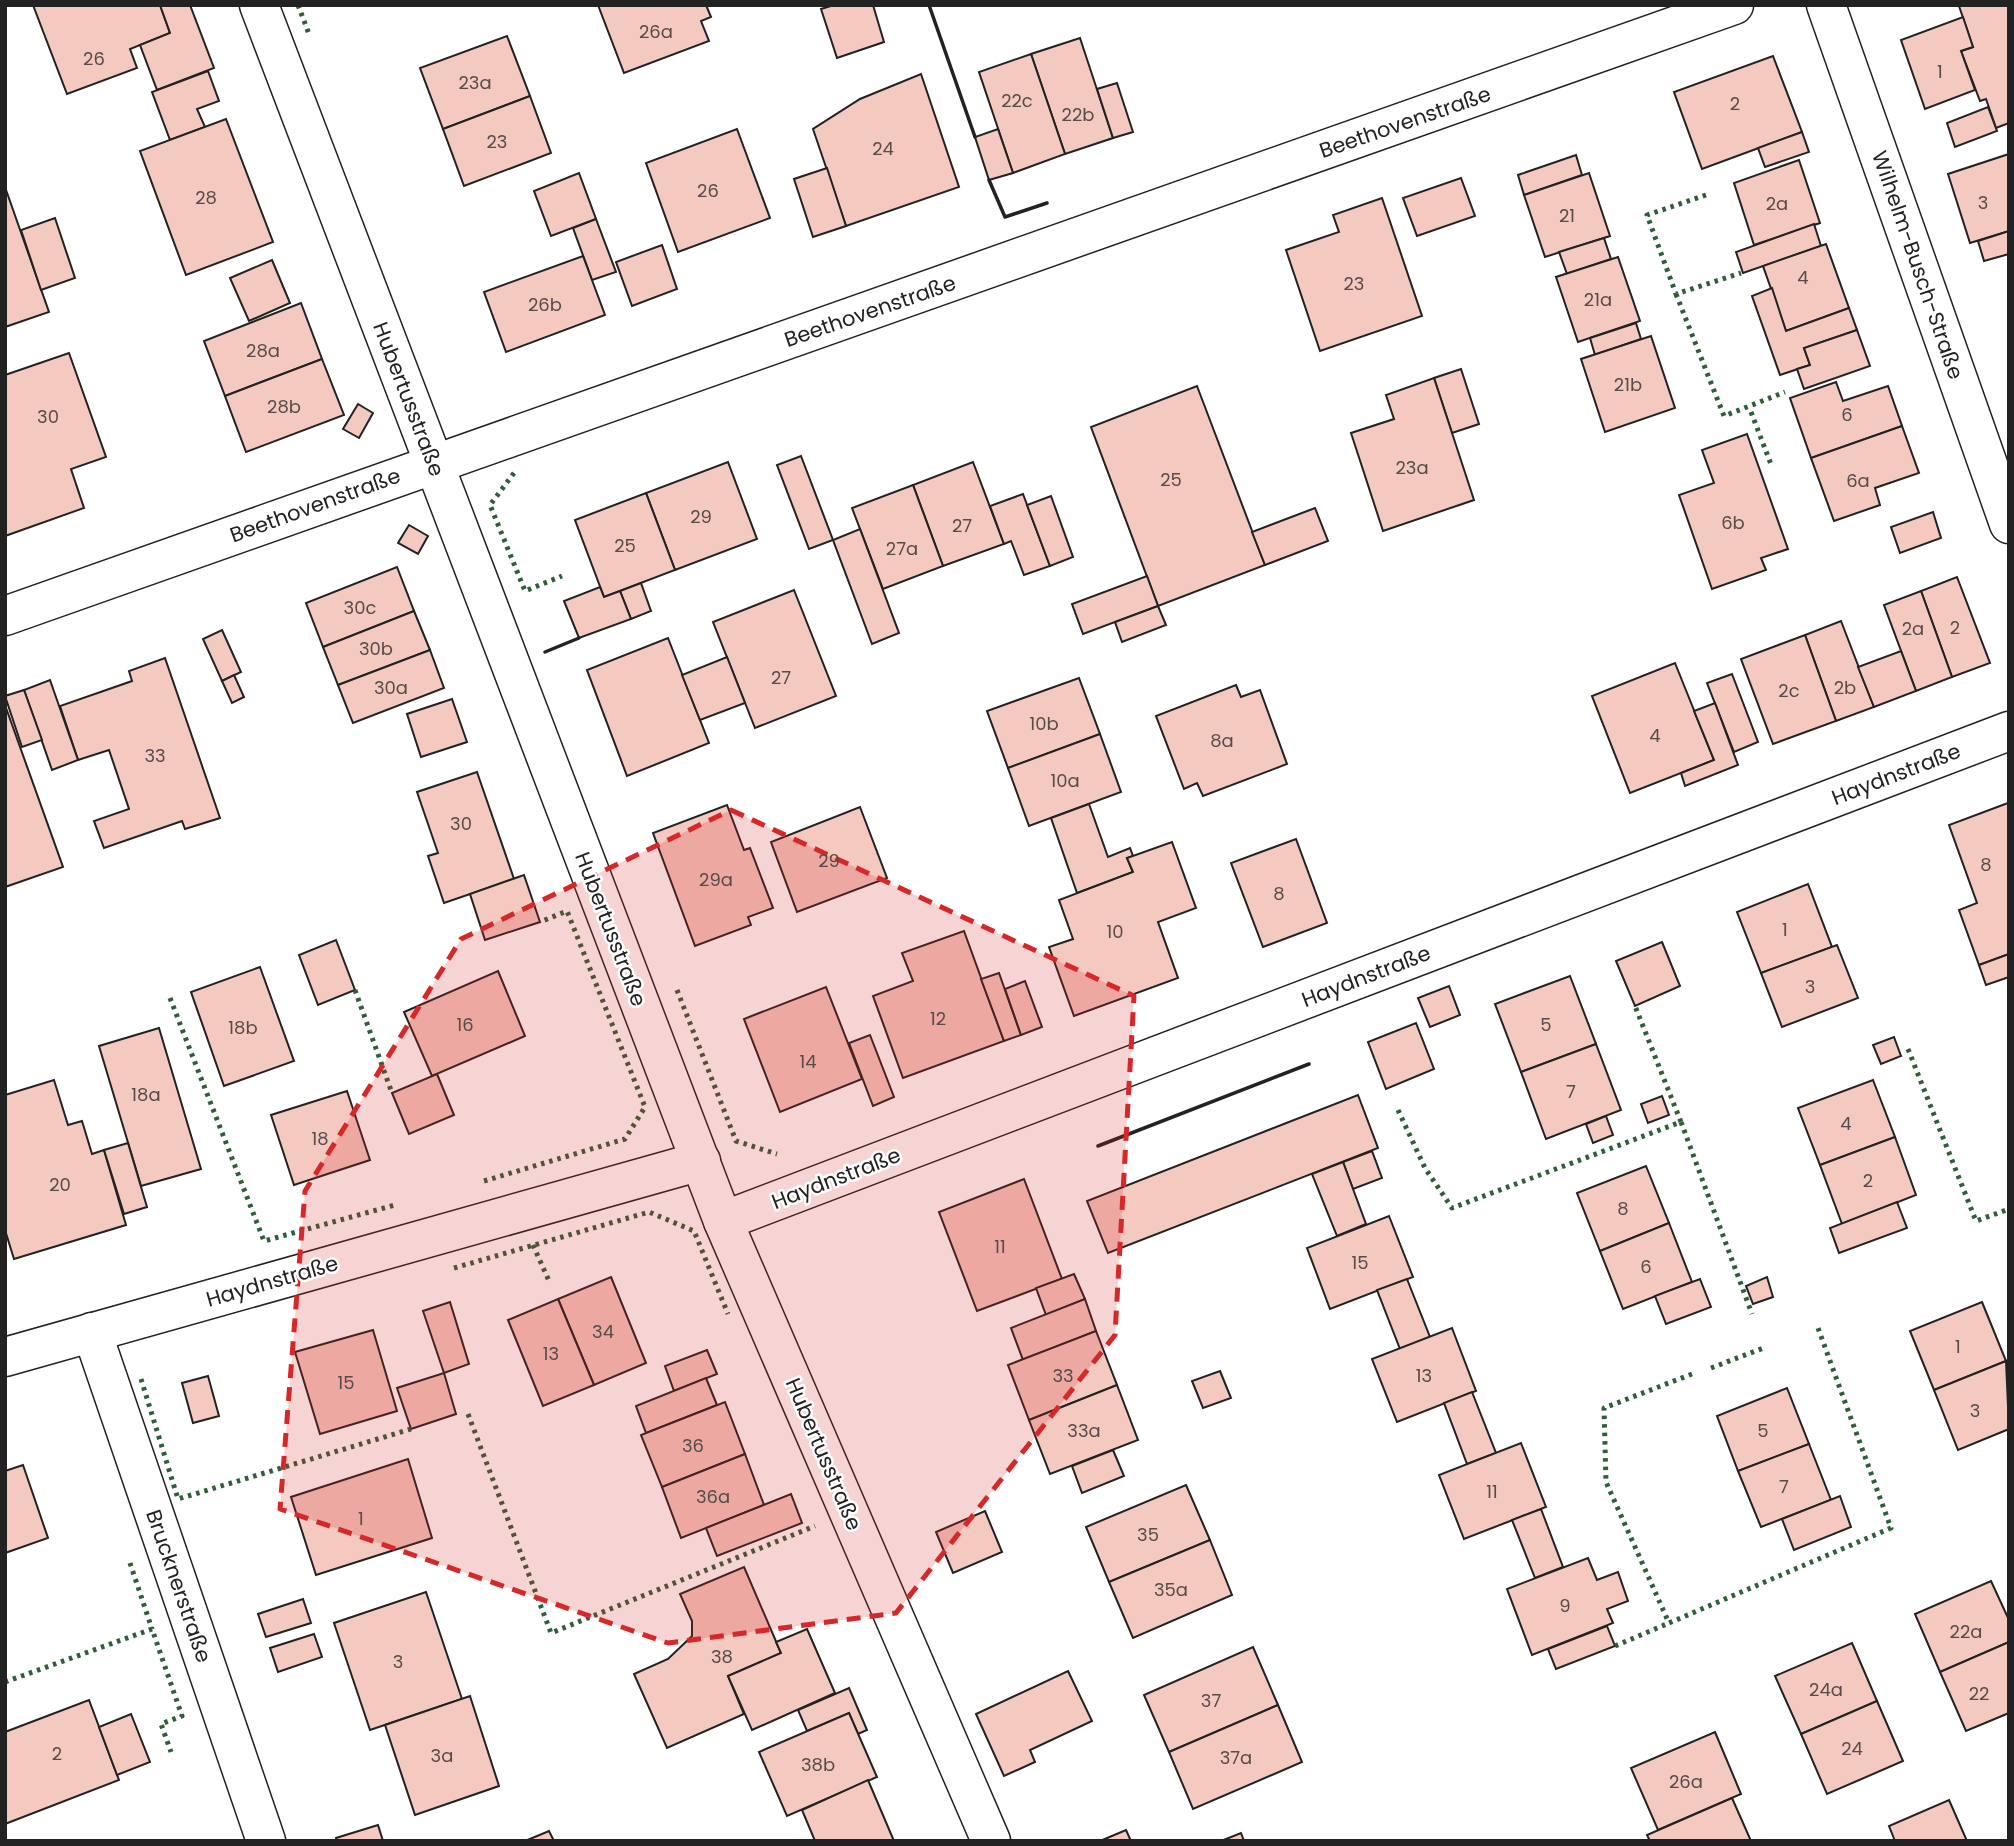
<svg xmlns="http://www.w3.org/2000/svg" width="2014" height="1846" font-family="Poppins,sans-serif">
<rect width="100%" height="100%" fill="#fff"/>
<!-- building -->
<g fill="#f3c9c0" stroke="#222" stroke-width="2">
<polygon points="33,5 160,5 170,33 130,49 137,68 67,94"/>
<polygon points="160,5 190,5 214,68 157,90 140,45 170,33"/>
<polygon points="598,5 706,5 711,17 701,21 709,41 624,73"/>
<polygon points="834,5 873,5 884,42 837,58 821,9"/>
<polygon points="2009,5 2009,123 1996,128 1986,99 1980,101 1961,51 1973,47 1959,6"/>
<polygon points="1963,17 1973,47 1961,51 1975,90 1925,109 1901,40"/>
<polygon points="507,36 530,96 443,129 420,68"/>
<polygon points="1080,38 1113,138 1065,154 1031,54"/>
<polygon points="1031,54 1065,154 1013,173 979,72"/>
<polygon points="1773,56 1802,132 1702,169 1674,92"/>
<polygon points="208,71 219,101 197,109 205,127 170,140 152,92"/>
<polygon points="921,74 959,187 846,226 813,129 860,99"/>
<polygon points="1117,83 1133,132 1113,138 1097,89"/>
<polygon points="530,96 551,153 464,186 443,129"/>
<polygon points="1988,107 1997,131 1955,147 1947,123"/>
<polygon points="226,119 273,242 186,275 140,151"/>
<polygon points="737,129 770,218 678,252 646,163"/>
<polygon points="998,129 1013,173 989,180 975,137"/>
<polygon points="1802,132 1809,152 1765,167 1758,148"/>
<polygon points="2009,154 2009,231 1970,243 1948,174"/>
<polygon points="1576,155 1582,175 1524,195 1518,175"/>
<polygon points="1799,160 1820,223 1754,245 1734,183"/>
<polygon points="827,168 846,226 813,237 794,179"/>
<polygon points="579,173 596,219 551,236 534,191"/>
<polygon points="1589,173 1610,236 1545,257 1524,195"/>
<polygon points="1461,178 1475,216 1417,236 1403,198"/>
<polygon points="5,187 49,312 5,327"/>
<polygon points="1382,198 1422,316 1320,351 1286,250 1339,232 1333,215"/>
<polygon points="55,218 75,278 41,290 21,230"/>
<polygon points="596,219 616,272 592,280 573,228"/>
<polygon points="1814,224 1821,246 1743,273 1736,252"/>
<polygon points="2009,231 2009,254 1984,261 1978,241"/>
<polygon points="1604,238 1611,259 1567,274 1559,252"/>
<polygon points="1826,244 1849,308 1786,331 1763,266"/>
<polygon points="662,245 677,289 632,306 616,262"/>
<polygon points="583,256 605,315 506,352 484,292"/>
<polygon points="1618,257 1640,321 1578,342 1556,277"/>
<polygon points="272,260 290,303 249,321 230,278"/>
<polygon points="1772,288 1786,331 1849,308 1857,330 1804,348 1810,365 1780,375 1752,296"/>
<polygon points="301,303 322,359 225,396 204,341"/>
<polygon points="1636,323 1641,339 1595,355 1590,338"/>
<polygon points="1857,330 1870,366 1804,389 1797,369 1810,365 1804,348"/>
<polygon points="1651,336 1675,408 1605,432 1581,359"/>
<polygon points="69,353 106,457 71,469 84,508 5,536 5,375"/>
<polygon points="322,359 344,415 246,452 225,396"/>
<polygon points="1461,369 1479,424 1452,433 1434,378"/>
<polygon points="1434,378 1474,500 1383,531 1351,433 1394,419 1386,395"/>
<polygon points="1836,382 1843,401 1888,386 1902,426 1811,458 1790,398"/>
<polygon points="1197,386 1265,565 1158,606 1091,427"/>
<polygon points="358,404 373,413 359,438 343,429"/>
<polygon points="1902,426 1919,473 1875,488 1880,505 1834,521 1811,458"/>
<polygon points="1747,434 1788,549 1761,558 1766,570 1712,589 1679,495 1714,483 1702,450"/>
<polygon points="801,456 833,540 809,549 777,465"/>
<polygon points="728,462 757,539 675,570 646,493"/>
<polygon points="973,462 1004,544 943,566 913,485"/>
<polygon points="913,485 943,566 883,589 852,508"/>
<polygon points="646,493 675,570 604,597 575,520"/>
<polygon points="1023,494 1050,566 1024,575 1011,541 1004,544 990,506"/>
<polygon points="1051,496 1073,557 1050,566 1027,505"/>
<polygon points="1315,508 1328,541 1265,565 1252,532"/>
<polygon points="1933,512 1941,538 1900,553 1891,527"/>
<polygon points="409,525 428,536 418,554 398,543"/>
<polygon points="860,529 899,633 872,644 833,540"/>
<polygon points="397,567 414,611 323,647 306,603"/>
<polygon points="1147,576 1158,606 1083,634 1072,604"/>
<polygon points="1957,577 1990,663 1952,677 1921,591"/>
<polygon points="641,583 651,611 631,619 620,591"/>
<polygon points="600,587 604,597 620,591 631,619 579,638 564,601"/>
<polygon points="794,590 836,696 755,728 713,622"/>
<polygon points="1921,591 1952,677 1916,691 1884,605"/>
<polygon points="1158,606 1166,625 1122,642 1115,622"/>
<polygon points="414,611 430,650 338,685 323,647"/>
<polygon points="1841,621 1874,707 1836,721 1805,635"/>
<polygon points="222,630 241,672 222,681 203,639"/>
<polygon points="1805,635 1836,721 1773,744 1741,659"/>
<polygon points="668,638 709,743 627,776 587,670"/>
<polygon points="430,650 444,688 353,723 338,685"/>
<polygon points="1901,651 1916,691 1874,707 1858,667"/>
<polygon points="727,657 745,703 700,720 682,675"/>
<polygon points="165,658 220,818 185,829 182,821 104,848 94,821 129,809 109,750 78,760 60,706 132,681 129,671"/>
<polygon points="1675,663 1714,760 1630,793 1592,696"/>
<polygon points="1732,674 1758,742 1734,752 1707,683"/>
<polygon points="234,675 244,697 232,703 222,681"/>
<polygon points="1079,678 1100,734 1008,768 987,711"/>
<polygon points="50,680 78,760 52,770 24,690"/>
<polygon points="1236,685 1241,697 1260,690 1287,764 1203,796 1197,783 1184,789 1156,716"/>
<polygon points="24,690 42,740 22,747 5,696"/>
<polygon points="452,699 467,742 421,757 407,714"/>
<polygon points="1715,703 1738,765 1685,786 1681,773 1714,760 1694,711"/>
<polygon points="5,705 63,867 5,887"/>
<polygon points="1100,734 1121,792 1029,826 1008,768"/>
<polygon points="477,772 514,879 444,903 428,856 438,853 417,792"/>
<polygon points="2008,803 2009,954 1979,965 1959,910 1977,903 1949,825"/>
<polygon points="1089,804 1108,857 1130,848 1133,856 1127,858 1133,872 1077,893 1051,818"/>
<polygon points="727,805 744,850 750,848 773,908 748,917 751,925 695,946 653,833"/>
<polygon points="860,807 887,878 797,912 771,842"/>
<polygon points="1296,839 1327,923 1263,947 1231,863"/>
<polygon points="1172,842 1196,908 1158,922 1178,978 1074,1016 1049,947 1073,939 1059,900 1133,872 1127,858"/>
<polygon points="524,875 540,922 485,940 470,894"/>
<polygon points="1808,884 1832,947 1761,973 1737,912"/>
<polygon points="964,931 1004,1041 903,1078 873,996 913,981 902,953"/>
<polygon points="336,940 355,990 318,1005 299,955"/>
<polygon points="1662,942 1680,986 1635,1006 1616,961"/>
<polygon points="1837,945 1858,998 1782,1027 1761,973"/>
<polygon points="2009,954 2009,977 1986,985 1979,965"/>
<polygon points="260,967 294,1061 224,1086 191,992"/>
<polygon points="498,971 525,1036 432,1076 404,1012"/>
<polygon points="999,973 1021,1035 1004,1041 981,979"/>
<polygon points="1570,976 1596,1044 1521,1072 1495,1004"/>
<polygon points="1025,981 1042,1027 1021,1035 1005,989"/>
<polygon points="1449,986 1460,1015 1430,1027 1418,998"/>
<polygon points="826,987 862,1079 780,1112 744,1019"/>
<polygon points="1416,1023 1434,1069 1386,1089 1368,1042"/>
<polygon points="159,1028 201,1169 141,1186 99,1046"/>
<polygon points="870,1035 894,1097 873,1106 849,1043"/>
<polygon points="1894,1037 1901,1056 1881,1064 1873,1045"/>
<polygon points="1596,1044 1621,1110 1546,1139 1521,1072"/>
<polygon points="437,1074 454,1115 409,1134 392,1093"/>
<polygon points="54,1080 68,1125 82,1121 92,1154 104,1150 126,1225 14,1259 5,1230 5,1095"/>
<polygon points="1873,1080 1895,1137 1820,1165 1798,1108"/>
<polygon points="347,1091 370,1160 294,1185 271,1115"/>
<polygon points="1358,1095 1378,1148 1108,1253 1087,1201"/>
<polygon points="1662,1096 1669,1115 1648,1123 1641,1104"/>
<polygon points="1606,1116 1613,1135 1593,1143 1586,1124"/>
<polygon points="1895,1137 1916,1195 1842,1224 1820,1165"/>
<polygon points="128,1143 147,1207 124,1214 104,1150"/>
<polygon points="1372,1151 1382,1178 1353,1189 1343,1162"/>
<polygon points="1343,1162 1366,1224 1337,1236 1312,1174"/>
<polygon points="1646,1166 1669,1223 1600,1251 1577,1193"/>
<polygon points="1024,1179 1062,1279 977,1311 939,1212"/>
<polygon points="1897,1202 1907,1228 1839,1253 1830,1228"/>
<polygon points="1389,1216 1413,1277 1330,1309 1307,1248"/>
<polygon points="1669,1223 1692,1282 1623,1309 1600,1251"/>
<polygon points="1074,1274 1085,1299 1046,1315 1036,1288"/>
<polygon points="611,1277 646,1363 594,1385 558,1299"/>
<polygon points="1767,1277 1773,1297 1753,1304 1746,1286"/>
<polygon points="1407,1279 1430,1337 1400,1349 1377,1290"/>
<polygon points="1700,1279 1711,1307 1666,1324 1655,1296"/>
<polygon points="558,1299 594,1385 543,1406 508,1320"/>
<polygon points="1085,1299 1096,1331 1023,1360 1011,1328"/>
<polygon points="450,1302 469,1364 444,1373 423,1311"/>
<polygon points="1982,1302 2006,1361 1934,1390 1910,1331"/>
<polygon points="1452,1328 1476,1391 1397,1422 1372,1359"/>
<polygon points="373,1330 397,1411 320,1434 295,1352"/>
<polygon points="1096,1331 1117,1385 1029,1420 1008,1365"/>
<polygon points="707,1350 717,1374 674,1391 665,1366"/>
<polygon points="2006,1361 2009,1429 1958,1450 1934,1390"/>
<polygon points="1220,1371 1231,1398 1203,1408 1192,1381"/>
<polygon points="444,1373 456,1414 411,1429 397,1388"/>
<polygon points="208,1376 219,1416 193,1423 182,1383"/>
<polygon points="706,1378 717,1405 646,1433 636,1406"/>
<polygon points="1117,1385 1138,1440 1050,1474 1029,1420"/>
<polygon points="1787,1388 1809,1444 1738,1471 1717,1416"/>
<polygon points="1472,1392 1496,1453 1467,1464 1444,1403"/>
<polygon points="725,1402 745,1454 662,1487 641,1435"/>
<polygon points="1521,1443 1546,1507 1464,1539 1439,1475"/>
<polygon points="1809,1444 1831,1500 1761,1527 1738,1471"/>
<polygon points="1113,1450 1124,1476 1082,1493 1072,1466"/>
<polygon points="745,1454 764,1505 681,1538 662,1487"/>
<polygon points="408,1459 432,1538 316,1575 291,1497"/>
<polygon points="23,1465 48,1538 5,1553 5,1471"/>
<polygon points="1186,1485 1210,1540 1109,1582 1086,1527"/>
<polygon points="791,1494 802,1523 717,1556 706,1528"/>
<polygon points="1840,1496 1851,1527 1794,1550 1782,1519"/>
<polygon points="1541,1509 1563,1567 1535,1578 1512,1520"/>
<polygon points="985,1511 1002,1552 953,1573 936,1532"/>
<polygon points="1210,1540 1232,1595 1133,1638 1109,1582"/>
<polygon points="1588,1558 1597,1580 1618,1572 1628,1601 1607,1609 1613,1623 1532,1655 1507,1589"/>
<polygon points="744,1567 781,1653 728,1676 744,1714 667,1748 634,1674 668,1659 692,1636 692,1621 680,1594"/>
<polygon points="1991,1581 2009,1620 2009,1642 1940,1672 1915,1614"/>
<polygon points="426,1592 462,1699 370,1730 334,1623"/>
<polygon points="303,1599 311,1623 266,1637 258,1614"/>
<polygon points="1607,1626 1615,1646 1556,1669 1548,1649"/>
<polygon points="807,1629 835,1693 752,1730 728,1676 781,1653 776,1642"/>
<polygon points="314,1634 322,1657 278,1672 270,1648"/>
<polygon points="2009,1642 2009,1713 1966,1731 1940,1672"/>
<polygon points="1852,1643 1877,1701 1801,1734 1775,1676"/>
<polygon points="1253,1647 1278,1705 1169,1752 1144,1695"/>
<polygon points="1068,1671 1092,1721 1030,1750 1035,1762 1004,1776 976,1714"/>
<polygon points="849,1688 867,1730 858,1734 849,1713 807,1731 798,1710"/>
<polygon points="470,1696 499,1786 415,1815 385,1725"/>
<polygon points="89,1700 119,1780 5,1824 5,1732"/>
<polygon points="1877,1701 1903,1761 1827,1794 1801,1734"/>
<polygon points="1278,1705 1302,1762 1193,1809 1169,1752"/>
<polygon points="849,1713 877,1777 787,1816 759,1752"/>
<polygon points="131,1714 150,1762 117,1775 99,1727"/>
<polygon points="1715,1732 1741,1794 1658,1830 1631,1768"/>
<polygon points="868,1780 894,1841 815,1841 802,1810"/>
<polygon points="1732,1798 1751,1841 1650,1841 1647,1835"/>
<polygon points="1949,1800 1967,1841 1895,1841 1889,1826"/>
<polygon points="378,1825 383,1841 337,1841 336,1838"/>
<polygon points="1126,1830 1131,1841 1100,1841"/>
<polygon points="549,1831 554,1841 525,1841"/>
<polygon points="1241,1833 1244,1841 1221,1841"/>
</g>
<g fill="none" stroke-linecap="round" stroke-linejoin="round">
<!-- minor casing -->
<g stroke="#222" stroke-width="41">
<g id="minor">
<polyline points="259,5 723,1221 991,1841"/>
<polyline points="1826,5 2009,524"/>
<polyline points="5,616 1734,5"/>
<polyline points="723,1221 2009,731"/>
<polyline points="92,1332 266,1841"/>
<polyline points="5,1357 701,1161"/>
</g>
</g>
<!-- minor -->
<use href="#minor" stroke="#fff" stroke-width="38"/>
<!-- hedge -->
<g stroke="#2f5e38" stroke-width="5" stroke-dasharray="3.5 5" stroke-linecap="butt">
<polyline points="298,5 309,34"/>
<polyline points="1706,195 1647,215 1676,294 1741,273"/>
<polyline points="1676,294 1724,416 1785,392"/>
<polyline points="1751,412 1772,467"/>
<polyline points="514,473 490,505 525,591 562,576"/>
<polyline points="355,990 392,1093"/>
<polyline points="677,990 736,1141 777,1154"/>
<polyline points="170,998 264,1241 395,1205"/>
<polyline points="1908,1049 1976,1221 2009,1209"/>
<polyline points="1398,1110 1425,1168 1452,1208 1681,1122 1635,1006"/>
<polyline points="1681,1122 1752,1314"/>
<polyline points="484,1181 625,1139 645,1107 567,911 540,922"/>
<polyline points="533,1245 549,1281"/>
<polyline points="454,1268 649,1212 694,1231 728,1314"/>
<polyline points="1711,1368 1766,1347"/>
<polyline points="1692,1374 1604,1408 1606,1482 1669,1623 1891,1528 1818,1328"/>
<polyline points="141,1379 178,1499 411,1429"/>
<polyline points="468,1414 551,1633 815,1526"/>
<polyline points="130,1563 152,1629"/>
<polyline points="1615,1646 1669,1623"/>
<polyline points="5,1682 152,1629 182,1716 161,1724 171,1752"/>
</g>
<!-- wall -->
<g stroke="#222" stroke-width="3.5">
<polyline points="929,5 975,137"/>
<polyline points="989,180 1005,217 1047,203"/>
<polyline points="545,652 579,638"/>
<polyline points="1098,1146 1309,1064"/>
</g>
</g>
<!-- marked area -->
<path fill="#d62828" fill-opacity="0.2" stroke="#d62828" stroke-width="5" stroke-dasharray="14 9" stroke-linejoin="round" d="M731 810 1134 996 1115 1335 896 1613 668 1643 280 1509 305 1191 461 939Z"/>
<g text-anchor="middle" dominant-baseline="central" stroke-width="5" stroke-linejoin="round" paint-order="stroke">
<!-- number labels -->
<g font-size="18" fill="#564c4a">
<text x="656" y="31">26a</text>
<text x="94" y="58">26</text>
<text x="1940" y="71">1</text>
<text x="475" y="82">23a</text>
<text x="1017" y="100">22c</text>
<text x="1735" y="103">2</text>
<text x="1078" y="114">22b</text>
<text x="497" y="141">23</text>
<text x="883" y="148">24</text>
<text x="708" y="190">26</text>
<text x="206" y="197">28</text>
<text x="1983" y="202">3</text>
<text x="1777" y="203">2a</text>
<text x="1567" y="215">21</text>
<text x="1803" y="277">4</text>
<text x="1354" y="283">23</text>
<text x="1598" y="299">21a</text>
<text x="545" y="304">26b</text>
<text x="263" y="350">28a</text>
<text x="1628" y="384">21b</text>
<text x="284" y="406">28b</text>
<text x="1847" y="414">6</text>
<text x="48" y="416">30</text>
<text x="1412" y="467">23a</text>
<text x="1171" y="479">25</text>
<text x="1858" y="480">6a</text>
<text x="701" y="516">29</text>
<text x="1733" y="522">6b</text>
<text x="962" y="525">27</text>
<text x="625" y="545">25</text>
<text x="902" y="548">27a</text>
<text x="360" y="607">30c</text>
<text x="1955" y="627">2</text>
<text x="1913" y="628">2a</text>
<text x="376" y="648">30b</text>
<text x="781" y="677">27</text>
<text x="391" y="687">30a</text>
<text x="1845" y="687">2b</text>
<text x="1789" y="690">2c</text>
<text x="1044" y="723">10b</text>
<text x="1655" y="735">4</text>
<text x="1222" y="740">8a</text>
<text x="155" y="755">33</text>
<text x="1065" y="780">10a</text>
<text x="461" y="823">30</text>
<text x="829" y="860">29</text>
<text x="1986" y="864">8</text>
<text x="716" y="879">29a</text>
<text x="1279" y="893">8</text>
<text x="1785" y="929">1</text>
<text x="1115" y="931">10</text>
<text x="1810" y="986">3</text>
<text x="938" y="1018">12</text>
<text x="465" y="1024">16</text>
<text x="1546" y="1024">5</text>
<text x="243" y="1027">18b</text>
<text x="808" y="1061">14</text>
<text x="1571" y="1091">7</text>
<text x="146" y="1094">18a</text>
<text x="1846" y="1123">4</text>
<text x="320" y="1138">18</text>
<text x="1868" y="1180">2</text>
<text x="60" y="1184">20</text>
<text x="1623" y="1208">8</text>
<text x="1000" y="1246">11</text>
<text x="1360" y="1262">15</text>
<text x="1646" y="1266">6</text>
<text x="603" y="1331">34</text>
<text x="1958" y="1346">1</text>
<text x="551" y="1353">13</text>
<text x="1063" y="1375">33</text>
<text x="1424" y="1375">13</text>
<text x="346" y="1382">15</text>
<text x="1975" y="1410">3</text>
<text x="1084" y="1430">33a</text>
<text x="1763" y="1430">5</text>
<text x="693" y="1445">36</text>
<text x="1784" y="1486">7</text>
<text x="1492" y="1491">11</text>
<text x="713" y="1496">36a</text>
<text x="361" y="1518">1</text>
<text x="1148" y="1534">35</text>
<text x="1171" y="1589">35a</text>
<text x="1565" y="1605">9</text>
<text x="1966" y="1631">22a</text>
<text x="722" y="1656">38</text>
<text x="398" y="1661">3</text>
<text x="1826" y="1689">24a</text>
<text x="1979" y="1693">22</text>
<text x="1211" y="1700">37</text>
<text x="1852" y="1748">24</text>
<text x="57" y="1753">2</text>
<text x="442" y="1755">3a</text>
<text x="1236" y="1757">37a</text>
<text x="818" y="1764">38b</text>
<text x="1686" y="1781">26a</text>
</g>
<!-- street labels -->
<g font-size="21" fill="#222" stroke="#fff">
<text transform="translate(1405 122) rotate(-19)">Beethovenstraße</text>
<text transform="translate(1918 265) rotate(71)">Wilhelm-Busch-Straße</text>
<text transform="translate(870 311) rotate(-19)">Beethovenstraße</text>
<text transform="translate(409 399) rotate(69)">Hubertusstraße</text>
<text transform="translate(315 505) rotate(-20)">Beethovenstraße</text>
<text transform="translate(1896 774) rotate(-21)">Haydnstraße</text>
<text transform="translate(611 929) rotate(69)">Hubertusstraße</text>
<text transform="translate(1366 976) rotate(-21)">Haydnstraße</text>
<text transform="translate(836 1178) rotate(-21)">Haydnstraße</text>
<text transform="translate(272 1281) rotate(-16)">Haydnstraße</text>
<text transform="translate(824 1454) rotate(67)">Hubertusstraße</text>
<text transform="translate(179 1586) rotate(71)">Brucknerstraße</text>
</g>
</g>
<!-- border -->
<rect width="2014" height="1846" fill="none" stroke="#222222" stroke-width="14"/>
</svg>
